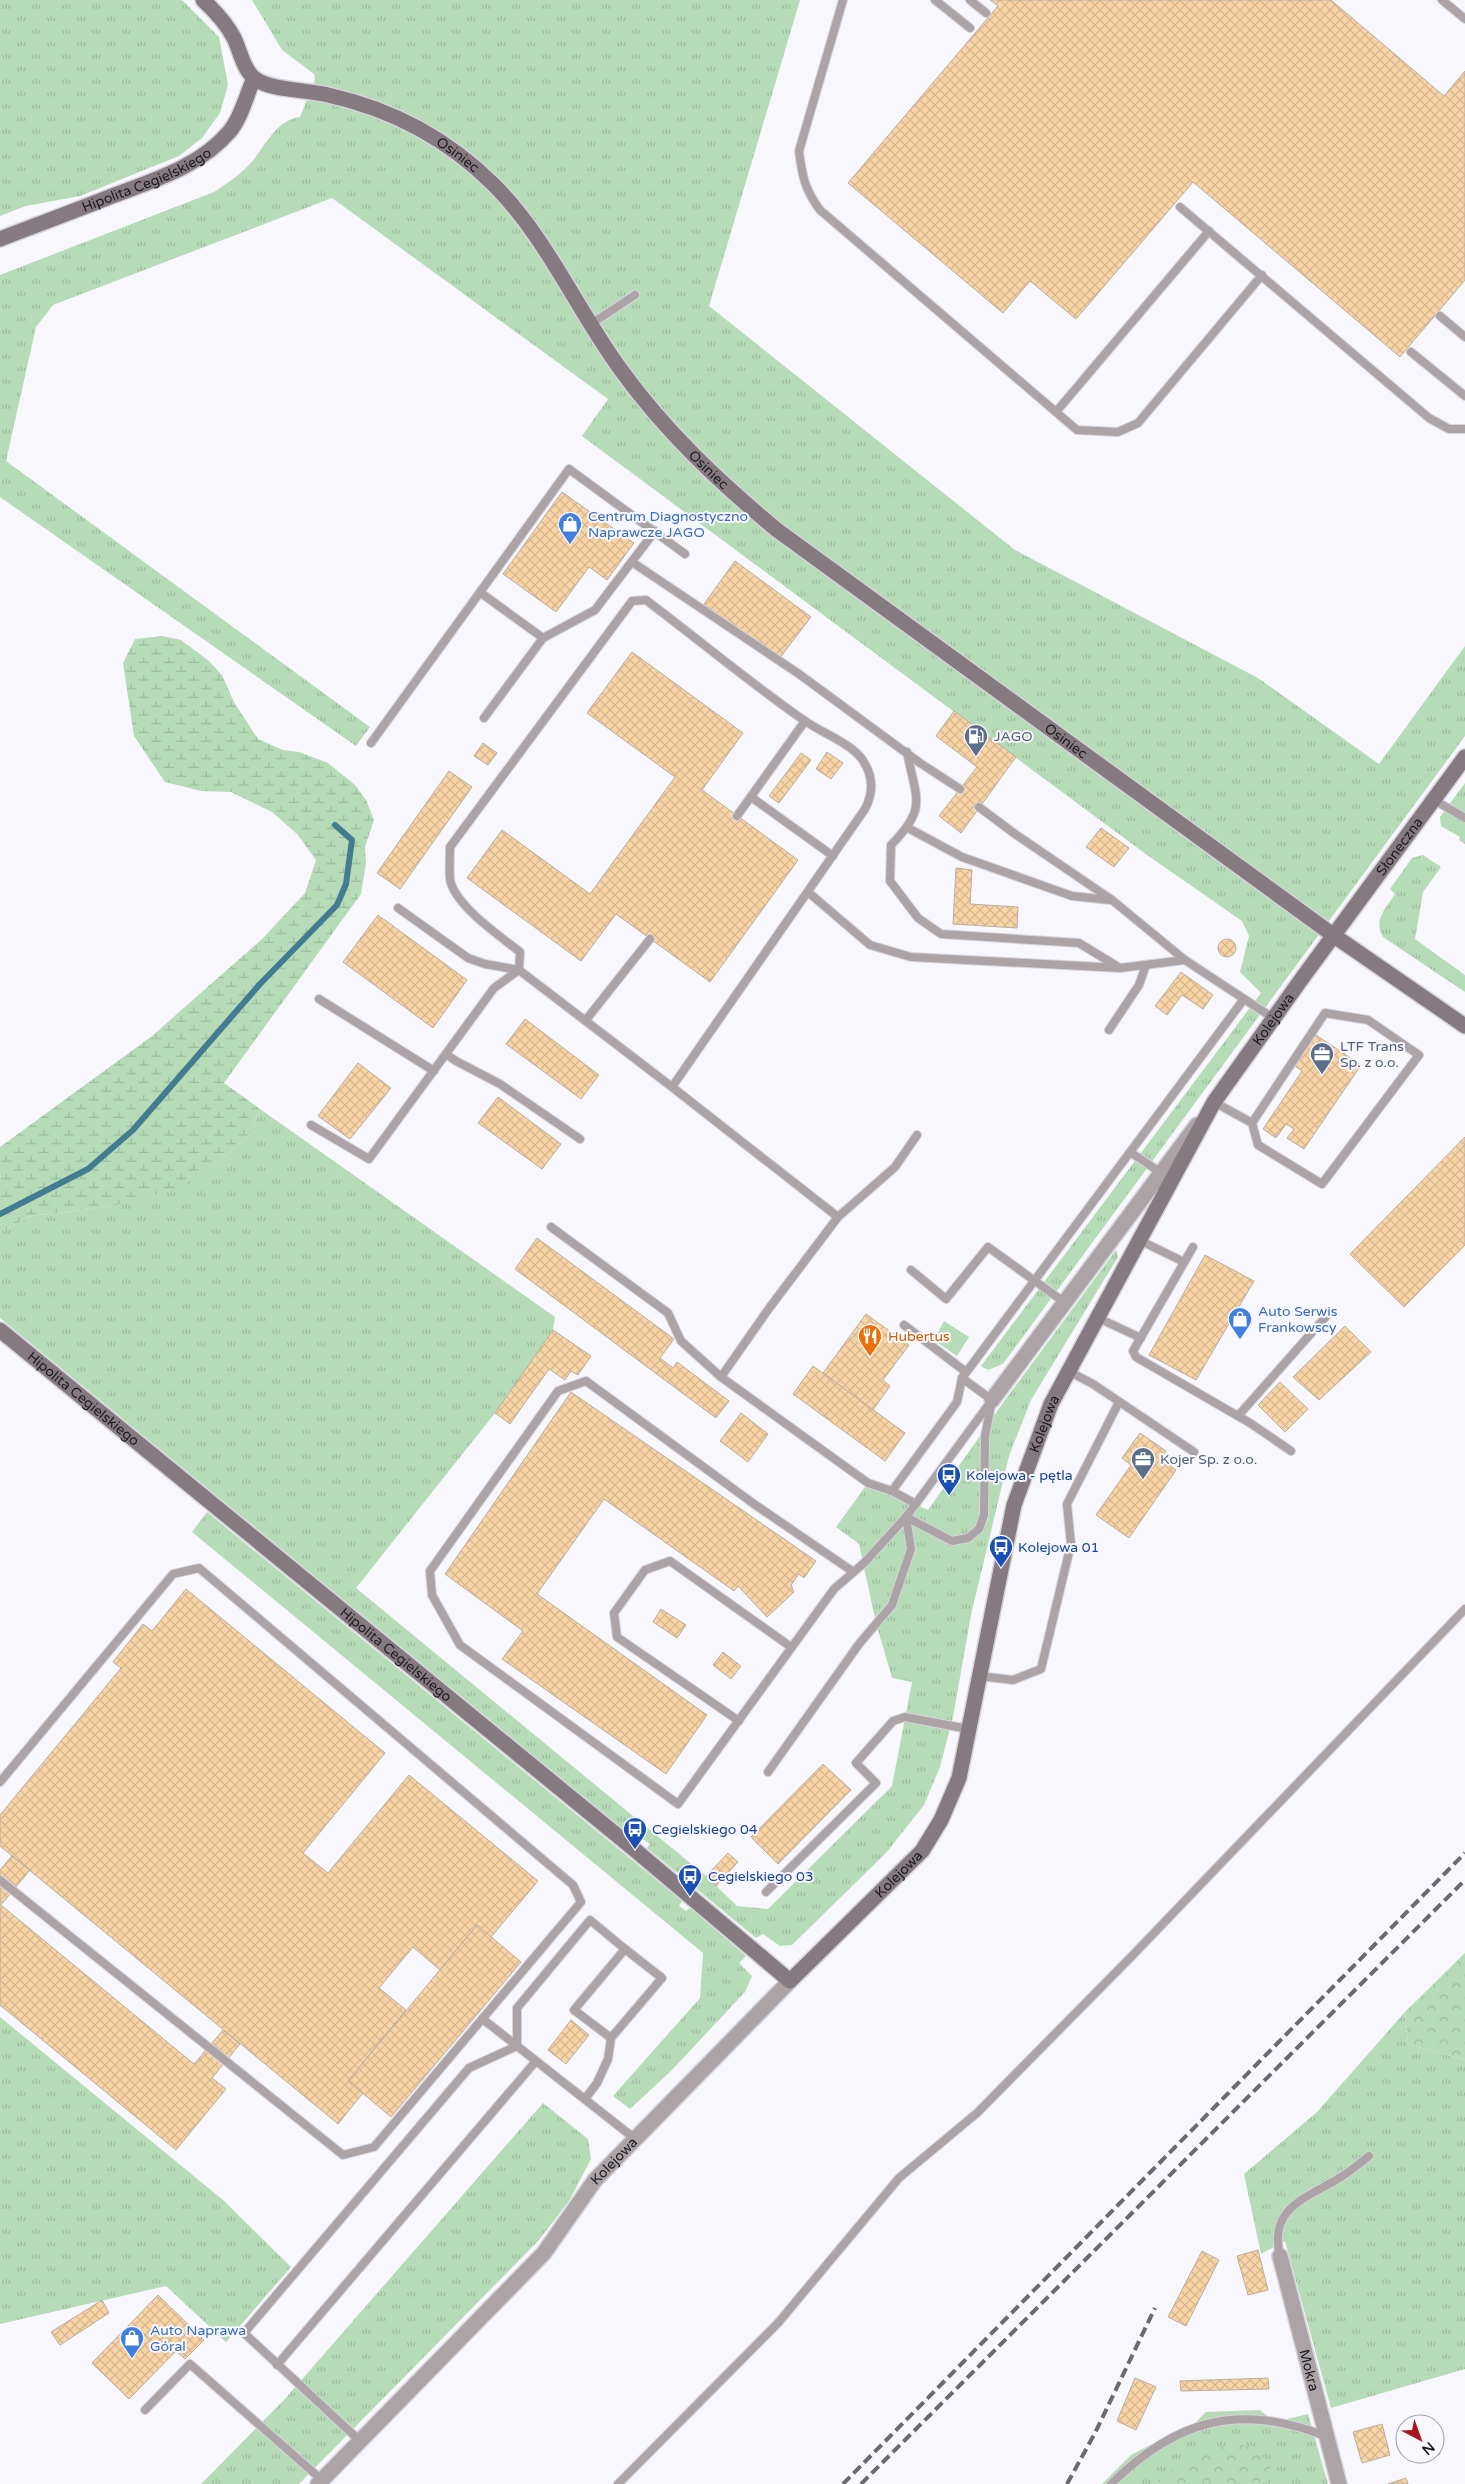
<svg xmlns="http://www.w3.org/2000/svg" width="1465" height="2484" font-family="'Varela Round',sans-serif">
<defs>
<pattern id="grass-tufts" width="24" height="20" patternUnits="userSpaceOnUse" patternTransform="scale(1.25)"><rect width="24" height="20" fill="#b6dbb7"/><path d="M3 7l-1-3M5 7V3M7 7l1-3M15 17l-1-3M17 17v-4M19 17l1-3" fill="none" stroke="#9cbb9d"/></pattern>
<pattern id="forest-crowns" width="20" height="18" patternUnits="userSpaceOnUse" patternTransform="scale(1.25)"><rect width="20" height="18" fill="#b6dbb7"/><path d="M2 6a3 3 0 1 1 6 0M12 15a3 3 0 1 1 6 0" fill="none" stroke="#9cbb9d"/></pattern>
<pattern id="wetland-marsh" width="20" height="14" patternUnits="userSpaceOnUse" patternTransform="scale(1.25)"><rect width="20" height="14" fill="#b6dbb7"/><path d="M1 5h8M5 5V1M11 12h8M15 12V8" fill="none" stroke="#9cbb9d"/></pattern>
<pattern id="building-cross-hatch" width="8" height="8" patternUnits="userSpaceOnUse" patternTransform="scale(1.25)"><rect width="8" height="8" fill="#f9d5a5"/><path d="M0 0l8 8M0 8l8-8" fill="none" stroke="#d5b68e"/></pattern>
</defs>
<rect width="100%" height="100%" fill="#f9f7fe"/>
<!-- grass -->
<g fill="url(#grass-tufts)">
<polygon points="0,0 182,0 219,37 228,85 220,113 202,138 179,156 80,196 26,206 0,216"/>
<path d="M252 0H800L709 306 1015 550 1258 678 1379 764 1465 646V736L1003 1364 988 1370 981 1366 1261 993 1240 972 1249 936 1242 921 1147 855 582 436 608 399 332 198 53 305 36 327 6 461 370 727 356 746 0 497V275L214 192C226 184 237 177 248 166 265 149 273 121 300 117L315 80 314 74 282 50Z"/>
<polygon points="1465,783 1465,844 1459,840 1460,837 1441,826 1440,817"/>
<path d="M1423 855 1441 867 1423 892 1415 939 1465 975V992L1383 937C1373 920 1386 908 1395 894L1390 889 1412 858Z"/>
<polygon points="260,1109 555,1317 553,1330 495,1413 356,1588 706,1876 737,1906 768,1909 892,1786 912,1682 892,1678 876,1623 859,1544 836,1527 868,1483 928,1510 1005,1400 1116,1250 1118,1257 1031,1400 1009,1456 971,1615 953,1717 940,1767 924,1805 886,1853 792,1945 780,1946 763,1934 756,1938 647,1848 650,1844 643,1839 640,1843 0,1318 0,1232 31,1216 108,1207 215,1165 247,1137"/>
<polygon points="207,1512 682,1901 679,1906 686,1911 690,1908 746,1956 739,1963 752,1976 745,1992 671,2071 630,2109 613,2096 700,1998 703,1953 192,1532"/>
<polygon points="1405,2012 1408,2044 1465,2060 1465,2369 1331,2408 1285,2241 1261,2254 1244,2174 1317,2112"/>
<polygon points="0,2017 223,2200 291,2267 226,2342 166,2286 0,2324"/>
<polygon points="543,2103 588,2139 591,2159 569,2201 539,2240 299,2484 201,2484 284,2400"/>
<polygon points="1260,2410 1275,2422 1308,2414 1328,2484 1102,2484 1131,2455 1148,2446 1187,2431 1206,2412"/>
</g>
<!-- forest -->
<g fill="url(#forest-crowns)">
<polygon points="1465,1953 1465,2060 1408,2044 1405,2012"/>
<path d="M1230 2444C1253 2445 1256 2449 1271 2466L1268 2483 1154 2484C1174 2466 1204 2453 1230 2444Z"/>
</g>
<!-- wetland -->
<polygon fill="url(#wetland-marsh)" points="163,636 181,640 209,661 222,675 234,702 258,739 283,750 299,752 328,763 355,785 366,800 374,820 365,847 366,863 361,894 224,1083 260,1109 247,1137 215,1165 177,1189 108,1207 31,1216 0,1232 0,1147 152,1036 263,938 305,893 316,860 297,834 272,812 231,792 201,791 165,782 134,736 123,663 135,639"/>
<!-- green -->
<polygon fill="#b6dbb7" points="944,1321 969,1337 957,1356 934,1340"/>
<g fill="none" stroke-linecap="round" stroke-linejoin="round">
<!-- stream -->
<polyline stroke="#427c92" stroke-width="6" points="0,1214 88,1169 133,1130 260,984 337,905 346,884 352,840 335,825"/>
</g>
<!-- building -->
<g fill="url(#building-cross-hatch)" stroke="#b8aea0">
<polygon points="990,0 1331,0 1444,96 1465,71 1465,280 1400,357 1193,182 1076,319 1030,281 1003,313 848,183 998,6"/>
<polygon points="562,492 634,543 607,580 589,567 556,612 503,574"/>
<polygon points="735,561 811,617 779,659 704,604"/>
<polygon points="632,652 743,733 702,790 798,860 710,982 616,914 581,961 467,878 502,830 590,894 675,777 587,713"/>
<polygon points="954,711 1016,757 961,833 939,816 977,767 936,736"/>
<polygon points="483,743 497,753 488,765 474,756"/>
<polygon points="827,752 843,763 831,779 816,769"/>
<polygon points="801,753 811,760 779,803 769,796"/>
<polygon points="449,771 472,787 400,889 377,873"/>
<polygon points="1101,828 1129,848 1114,867 1086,847"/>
<polygon points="956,868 972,870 970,904 1018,907 1017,928 953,924"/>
<polygon points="378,915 467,980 433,1028 343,962"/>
<circle cx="1227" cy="948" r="9"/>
<polygon points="1181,972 1213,995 1203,1009 1182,995 1167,1015 1155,1006"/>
<polygon points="525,1019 599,1075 581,1099 506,1044"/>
<polygon points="1316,1035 1361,1065 1304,1149 1287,1138 1294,1129 1286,1124 1276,1138 1263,1129 1302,1071 1295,1066"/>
<polygon points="358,1063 391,1088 350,1139 318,1116"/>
<polygon points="498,1097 561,1144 542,1169 478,1123"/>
<polygon points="1465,1137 1465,1245 1404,1307 1350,1254"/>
<polygon points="537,1238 674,1339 660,1358 673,1368 677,1362 729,1401 716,1418 515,1269"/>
<polygon points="1205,1255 1254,1281 1196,1380 1149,1355"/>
<polygon points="866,1314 909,1345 883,1380 890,1386 873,1410 823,1373"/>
<polygon points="1345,1326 1371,1352 1319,1400 1293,1377"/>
<polygon points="553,1330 591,1356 578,1375 571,1371 565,1380 549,1369 510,1424 495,1413"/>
<polygon points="813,1366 905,1433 885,1461 793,1394"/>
<polygon points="1280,1382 1308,1409 1285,1432 1258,1405"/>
<polygon points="571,1392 816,1561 804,1578 799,1574 791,1585 794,1592 767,1617 738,1586 734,1591 604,1499 537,1594 707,1715 666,1774 502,1659 523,1631 445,1574"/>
<polygon points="741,1413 768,1434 748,1462 720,1441"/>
<polygon points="1140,1433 1166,1451 1160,1459 1176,1470 1129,1538 1096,1515 1131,1465 1122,1458"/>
<polygon points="186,1589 385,1753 303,1853 328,1873 409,1775 538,1881 491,1937 477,1925 440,1970 413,1947 379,1988 406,2010 348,2081 363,2093 338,2124 0,1846 0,1815 121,1668 113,1662 143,1624 152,1631"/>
<polygon points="661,1609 686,1625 677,1638 653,1622"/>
<polygon points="723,1652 741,1666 731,1679 713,1665"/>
<polygon points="823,1764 851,1790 778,1864 751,1837"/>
<polygon points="728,1853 738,1862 716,1886 706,1876"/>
<polygon points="12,1856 30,1870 1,1905 194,2064 223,2030 240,2044 212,2078 226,2089 176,2150 0,2005 0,1870"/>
<polygon points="477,1925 521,1962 391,2117 348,2081"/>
<polygon points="571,2020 589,2035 566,2064 548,2050"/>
<polygon points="1258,2250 1268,2290 1248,2295 1237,2256"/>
<polygon points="1202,2251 1219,2260 1186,2326 1168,2317"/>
<polygon points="158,2295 204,2340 185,2359 176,2351 129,2399 92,2363"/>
<polygon points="102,2300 109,2313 60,2345 51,2332"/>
<polygon points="1135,2378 1156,2387 1136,2430 1117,2421"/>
<polygon points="1268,2378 1269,2389 1181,2391 1180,2381"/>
<polygon points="1382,2424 1390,2455 1362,2463 1353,2432"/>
<polygon points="1437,2441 1440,2454 1418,2459 1417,2454 1435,2454 1435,2442"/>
<polygon points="1406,2478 1408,2484 1388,2484"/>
</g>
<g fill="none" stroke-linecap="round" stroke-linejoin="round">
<!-- lane casing -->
<g stroke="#d6d4db" stroke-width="10">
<g id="lane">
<path d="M843 0 799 151C802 176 805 190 820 210L1077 430 1118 432 1138 423 1262 275"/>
<polyline points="935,0 970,28"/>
<polyline points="970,0 986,13"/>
<polyline points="1442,0 1465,19"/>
<polyline points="1180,207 1429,418 1449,429 1465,429"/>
<polyline points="1440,316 1465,337"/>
<polyline points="591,324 635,295"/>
<polyline points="1411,352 1465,396"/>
<polyline points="1056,412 1209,231"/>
<polyline points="632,562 799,674 920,763 960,789"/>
<polyline points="481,593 543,638 595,610 655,531"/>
<polyline points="484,718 543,638"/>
<polyline points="371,743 569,469 685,554"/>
<path d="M907 752C916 799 928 808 891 845L890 881 918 918 941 934 1079 943 1120 968"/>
<polyline points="751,797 833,856"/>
<polyline points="1434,800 1465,818"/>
<polyline points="979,807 1015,834 1112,900 1185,960 1273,1018"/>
<polyline points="737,816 805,721"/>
<polyline points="908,828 962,857 1072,896 1110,900"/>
<polyline points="808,892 870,945 911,957 1120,968 1185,960"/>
<polyline points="398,908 468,958 485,964 519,970"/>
<polyline points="319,999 434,1071"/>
<polygon points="1325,1013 1368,1020 1419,1055 1322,1184 1258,1145 1252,1123"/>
<polyline points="586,1020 650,939"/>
<polyline points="1109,1030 1139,985 1146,965"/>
<polyline points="446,1054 456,1061 500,1084 580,1139"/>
<path d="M672 1087 865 809C874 792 873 775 862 759 849 742 822 733 805 721 750 683 699 640 646 600L632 601 450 847C450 858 449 869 450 879 454 905 500 936 520 952L519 970 672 1087 838 1217"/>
<polyline points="1214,1102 1252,1123"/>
<polyline points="311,1125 369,1159 494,988 519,970"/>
<polyline points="1130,1152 1160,1172"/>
<polyline points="551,1227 668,1313 681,1341 721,1377 868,1483 892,1491 916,1504"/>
<polyline points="1139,1240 1184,1262"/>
<polyline points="1193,1247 1133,1351 1136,1357 1250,1423 1291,1451"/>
<polyline points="911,1270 946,1299 988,1247 1064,1302"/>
<polyline points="1096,1317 1141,1338"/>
<polyline points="904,1325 966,1372"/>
<polyline points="1068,1371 1093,1384 1194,1452"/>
<polyline points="721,1377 770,1307 838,1217 895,1167 917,1135"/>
<polyline points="992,1400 962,1378 1244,999"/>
<polyline points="1238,1416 1330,1312"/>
<polyline points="892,1491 957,1402 962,1378"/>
<polyline points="852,1571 754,1504 586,1381 558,1391 430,1571 432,1595 460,1645 678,1804 834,1589 864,1563 906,1517 992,1400 985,1436 984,1515 979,1529 968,1538 952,1541 906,1517"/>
<polyline points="979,1676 1013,1680 1041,1669 1071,1544 1067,1504 1119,1402"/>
<polyline points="739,1721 617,1637 614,1613 645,1570 670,1561 791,1647"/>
<polyline points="768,1772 859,1644 892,1605 911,1549 906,1517"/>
<polyline points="0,1782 173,1574 199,1568 573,1885 581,1902 374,2147 343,2155 0,1880"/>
<polyline points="766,1892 876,1783 856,1763 893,1721 905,1717 968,1729"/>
<polyline points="484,2020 634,2138"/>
<polyline points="585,2099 597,2083 608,2059 611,2038 662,1978 625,1949 574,2010 611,2038"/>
<path d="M1280 2256C1268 2207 1307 2198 1341 2177 1351 2171 1360 2163 1369 2156"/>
<polyline points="277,2365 536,2061"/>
<polyline points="145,2410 190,2364 322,2480"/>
<polyline points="360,2441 244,2333 469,2068 517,2046 517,2008 590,1920 625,1949"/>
<polyline points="618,2484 778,2323 899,2178 977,2113 1131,1957 1465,1609"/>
<path d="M1111 2484C1176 2420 1239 2402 1325 2436"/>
</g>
</g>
<!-- street casing -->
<g stroke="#d6d4db" stroke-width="18">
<g id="street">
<polyline points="992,1400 1197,1125"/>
<path id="s1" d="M1280 2256 1339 2484"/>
<path id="s2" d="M318 2484 544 2253 595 2180 790 1981"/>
</g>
</g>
<!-- secondary casing -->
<g stroke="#d6d4db" stroke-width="18">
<g id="secondary">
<path id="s3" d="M203 0C215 11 226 23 234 38 240 50 244 73 257 80 272 90 308 90 328 95 391 109 448 139 494 185 547 238 577 310 621 370 665 431 719 482 777 530L1333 935 1465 1026"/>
<path id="s4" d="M0 239C36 225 72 212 107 198 151 181 199 168 230 131 242 116 246 96 254 78"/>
<path id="s5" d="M0 1330 635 1850 790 1981 922 1851 941 1820 959 1778 1014 1505 1051 1404 1214 1102 1303 977 1465 757"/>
</g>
</g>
<!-- lane -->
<use href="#lane" stroke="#aba3a6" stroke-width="8"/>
<!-- street -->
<use href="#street" stroke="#aba3a6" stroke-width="15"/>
<!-- secondary -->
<use href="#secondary" stroke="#857a7f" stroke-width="15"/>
<!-- rail -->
<g stroke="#6c6a71" stroke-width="4" stroke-dasharray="10 5" stroke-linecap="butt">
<polyline points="843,2484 1465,1853"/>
<polyline points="861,2484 1465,1880"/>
<polyline points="1067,2484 1095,2433 1155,2308"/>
</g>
</g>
<!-- icons -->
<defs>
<g id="shop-pin" transform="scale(1.25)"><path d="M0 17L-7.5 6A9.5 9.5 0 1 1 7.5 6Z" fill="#3f7fe0" stroke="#f9f7fe"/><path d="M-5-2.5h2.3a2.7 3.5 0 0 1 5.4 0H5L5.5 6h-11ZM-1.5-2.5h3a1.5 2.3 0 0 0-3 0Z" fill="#fff"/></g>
<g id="fuel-pin" transform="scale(1.25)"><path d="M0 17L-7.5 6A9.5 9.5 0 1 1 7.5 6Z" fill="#5c6f8a" stroke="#f9f7fe"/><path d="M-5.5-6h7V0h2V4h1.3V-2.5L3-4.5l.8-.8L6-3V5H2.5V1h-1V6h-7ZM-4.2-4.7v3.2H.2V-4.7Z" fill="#fff"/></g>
<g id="office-pin" transform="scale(1.25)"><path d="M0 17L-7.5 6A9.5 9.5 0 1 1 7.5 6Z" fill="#5c6f8a" stroke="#f9f7fe"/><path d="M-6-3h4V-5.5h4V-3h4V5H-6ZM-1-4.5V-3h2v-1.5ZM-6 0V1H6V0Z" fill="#fff"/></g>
<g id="restaurant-pin" transform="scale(1.25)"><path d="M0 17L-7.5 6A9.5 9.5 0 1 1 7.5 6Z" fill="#e8710a" stroke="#f9f7fe"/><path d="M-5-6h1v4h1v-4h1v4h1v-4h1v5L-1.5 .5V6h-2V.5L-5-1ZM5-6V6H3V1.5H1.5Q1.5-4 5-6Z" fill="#fff"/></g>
<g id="bus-pin" transform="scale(1.25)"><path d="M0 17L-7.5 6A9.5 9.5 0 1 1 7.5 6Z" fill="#1a4fb4" stroke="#f9f7fe"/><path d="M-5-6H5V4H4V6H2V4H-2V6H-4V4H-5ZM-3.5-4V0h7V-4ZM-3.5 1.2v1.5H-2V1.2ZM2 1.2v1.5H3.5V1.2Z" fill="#fff"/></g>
</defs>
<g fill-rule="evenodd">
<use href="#shop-pin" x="570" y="524"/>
<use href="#fuel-pin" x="976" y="736"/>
<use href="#office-pin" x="1322" y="1054"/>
<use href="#shop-pin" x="1240" y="1319"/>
<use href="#restaurant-pin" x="870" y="1336"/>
<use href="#office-pin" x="1143" y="1459"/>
<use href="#bus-pin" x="949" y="1475"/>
<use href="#bus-pin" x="1001" y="1547"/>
<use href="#bus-pin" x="635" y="1829"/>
<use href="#bus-pin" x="690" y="1876"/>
<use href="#shop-pin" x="132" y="2338"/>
</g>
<g text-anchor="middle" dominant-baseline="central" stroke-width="4" stroke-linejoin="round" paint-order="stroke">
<!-- street labels -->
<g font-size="14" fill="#1c1b21" stroke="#f9f7fe">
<text stroke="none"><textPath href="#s3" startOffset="315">Osiniec</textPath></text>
<text stroke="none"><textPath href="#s4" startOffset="158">Hipolita Cegielskiego</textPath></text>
<text stroke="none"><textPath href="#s3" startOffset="720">Osiniec</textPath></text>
<text stroke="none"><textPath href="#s3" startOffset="1169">Osiniec</textPath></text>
<text stroke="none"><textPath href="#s5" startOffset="2336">Słoneczna</textPath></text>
<text stroke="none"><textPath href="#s5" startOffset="2122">Kolejowa</textPath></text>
<text stroke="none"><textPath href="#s5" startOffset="108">Hipolita Cegielskiego</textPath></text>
<text stroke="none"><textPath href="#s5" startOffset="1656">Kolejowa</textPath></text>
<text stroke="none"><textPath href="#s5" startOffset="512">Hipolita Cegielskiego</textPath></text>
<text stroke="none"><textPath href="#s5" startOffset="1176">Kolejowa</textPath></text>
<text stroke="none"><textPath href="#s2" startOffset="439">Kolejowa</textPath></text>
<text stroke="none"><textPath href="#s1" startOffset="118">Mokra</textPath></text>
</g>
<!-- shop labels -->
<g font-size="14" fill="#366cbe" stroke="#f9f7fe" text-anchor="start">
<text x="588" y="516">Centrum Diagnostyczno<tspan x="588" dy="16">Naprawcze JAGO</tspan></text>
<text x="1258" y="1311">Auto Serwis<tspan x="1258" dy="16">Frankowscy</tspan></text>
<text x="150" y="2330">Auto Naprawa<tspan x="150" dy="16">Góral</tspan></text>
</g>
<!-- service labels -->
<g font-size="14" fill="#4e5e75" stroke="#f9f7fe" text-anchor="start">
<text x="994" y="736">JAGO</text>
<text x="1340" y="1046">LTF Trans<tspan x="1340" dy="16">Sp. z o.o.</tspan></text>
<text x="1160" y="1459">Kojer Sp. z o.o.</text>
</g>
<!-- food labels -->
<g font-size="14" fill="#c56008" stroke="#f9f7fe" text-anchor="start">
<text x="888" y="1336">Hubertus</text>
</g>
<!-- transit labels -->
<g font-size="14" fill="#164399" stroke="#f9f7fe" text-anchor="start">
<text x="966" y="1475">Kolejowa - pętla</text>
<text x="1018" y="1547">Kolejowa 01</text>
<text x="652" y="1829">Cegielskiego 04</text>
<text x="708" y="1876">Cegielskiego 03</text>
</g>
</g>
<!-- north arrow -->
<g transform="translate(1420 2439) rotate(139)"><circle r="24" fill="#f9f7fe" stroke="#a19fa6"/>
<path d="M0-4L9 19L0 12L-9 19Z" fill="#a9151c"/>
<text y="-8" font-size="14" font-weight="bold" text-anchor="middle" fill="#1c1b21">N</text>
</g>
</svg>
